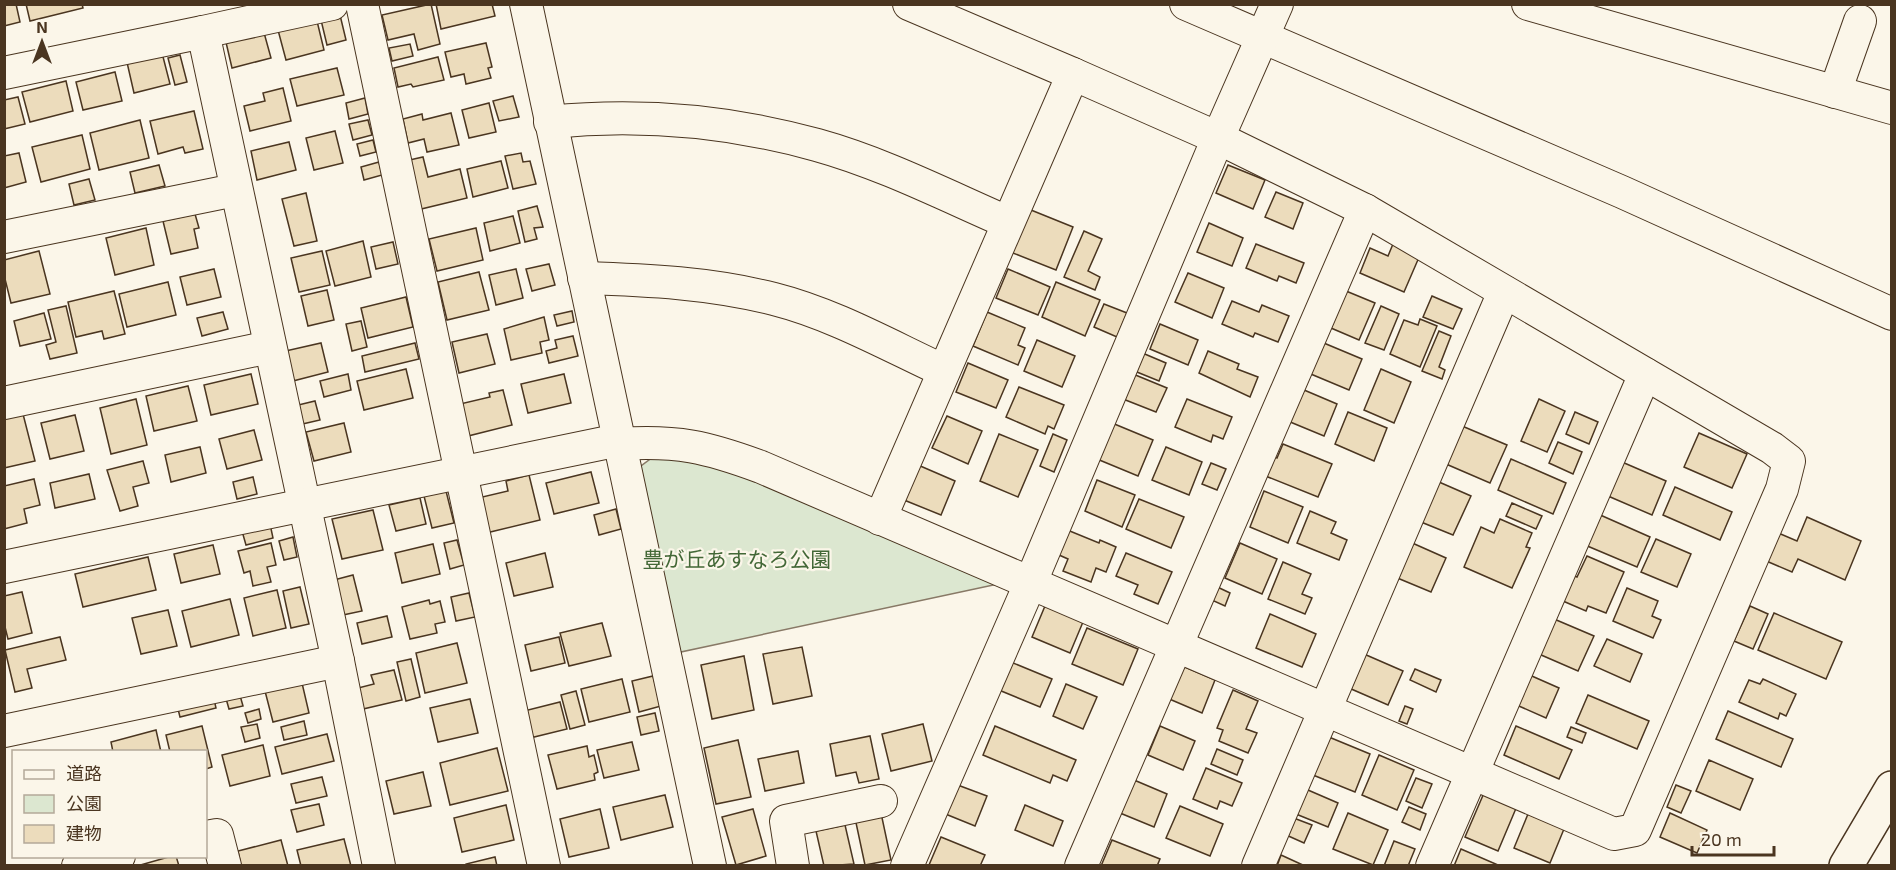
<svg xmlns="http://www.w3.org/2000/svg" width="1896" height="870" font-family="'Exo 2','Noto Sans JP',sans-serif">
<rect width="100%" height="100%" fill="#fbf6e9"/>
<!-- green -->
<polygon fill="#dce7d0" stroke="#887966" stroke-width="1.5" points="657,454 731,468 998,584 676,653 640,484 641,466"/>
<!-- building -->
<g fill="#ecdcbc" stroke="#4a3520" stroke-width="1.5">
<polygon points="4,4 16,4 20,22 4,26"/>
<polygon points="26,4 82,4 83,8 30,21"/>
<polygon points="431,4 440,44 418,50 414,34 388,40 382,15"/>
<polygon points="436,4 492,4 495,16 441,29"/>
<polygon points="340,15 346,40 327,45 321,20"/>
<polygon points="317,21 324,50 286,60 278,30"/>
<polygon points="263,29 271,58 232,68 225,38"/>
<polygon points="486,43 492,67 488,68 491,78 466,84 464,74 451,77 445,52"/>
<polygon points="410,44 413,56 392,61 389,48"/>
<polygon points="161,49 170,84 134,93 126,58"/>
<polygon points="180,55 187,82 175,85 168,58"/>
<polygon points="438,57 444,80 413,87 411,84 398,87 394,68"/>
<polygon points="337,68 344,95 297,106 290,79"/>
<polygon points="115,72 122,101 83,110 76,82"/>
<polygon points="66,81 73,111 30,122 22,92"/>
<polygon points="283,88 291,121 250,131 244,106 265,101 263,93"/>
<polygon points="513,96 519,117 499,121 493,101"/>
<polygon points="18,97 25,124 4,129 4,100"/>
<polygon points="365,98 368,114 349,119 346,103"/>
<polygon points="489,103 496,132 469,138 462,110"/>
<polygon points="194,111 203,149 185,153 183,147 158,154 150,121"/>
<polygon points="451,113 459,145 427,152 424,139 408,143 403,119 422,114 423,120"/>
<polygon points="140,120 149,158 99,170 90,133"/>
<polygon points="368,120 372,135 353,140 349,124"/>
<polygon points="335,131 343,163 314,170 306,138"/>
<polygon points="82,135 90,169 41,182 32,147"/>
<polygon points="373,140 376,152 360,156 357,144"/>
<polygon points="289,142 296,170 257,180 251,151"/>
<polygon points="19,153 26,182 4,188 4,156"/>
<polygon points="521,153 523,162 530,161 536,184 513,189 505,156"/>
<polygon points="423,157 428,177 460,169 467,198 417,210 405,161"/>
<polygon points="501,161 508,188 473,197 467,169"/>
<polygon points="379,162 382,175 364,180 361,167"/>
<polygon points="159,165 165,186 135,193 130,172"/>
<polygon points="1228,165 1265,180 1253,209 1216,193"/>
<polygon points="89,179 95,200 74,205 69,184"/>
<polygon points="1276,192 1303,203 1293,229 1265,217"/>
<polygon points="306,193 317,241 294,246 282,199"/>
<polygon points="537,206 543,227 534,228 537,239 525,242 518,211"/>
<polygon points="1026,208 1073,227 1056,270 1008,251"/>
<polygon points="195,214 199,228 194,229 198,248 171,254 163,221"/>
<polygon points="513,216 520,243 490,251 484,223"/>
<polygon points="1209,223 1243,238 1232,266 1197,252"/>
<polygon points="146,228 154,265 115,275 106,238"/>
<polygon points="476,228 483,260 437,271 429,239"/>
<polygon points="1084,231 1102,239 1088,271 1100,277 1095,290 1064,277"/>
<polygon points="363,241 371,277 335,286 326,251"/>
<polygon points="393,242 398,264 376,269 371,247"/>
<polygon points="1256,244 1304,263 1296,283 1279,276 1277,281 1246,268"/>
<polygon points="1393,244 1420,255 1404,292 1360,273 1370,248 1388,256"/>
<polygon points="39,251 50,294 11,303 4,275 4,260"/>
<polygon points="322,251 330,285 299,292 291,258"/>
<polygon points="549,264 555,285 532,291 526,269"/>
<polygon points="214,269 221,297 187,305 180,277"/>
<polygon points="516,269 523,298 496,305 489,275"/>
<polygon points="1008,269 1050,287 1038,315 996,298"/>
<polygon points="479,272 489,310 447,320 438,282"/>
<polygon points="1188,273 1224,288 1212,318 1175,302"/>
<polygon points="168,282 176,315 127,327 119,294"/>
<polygon points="1056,282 1100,300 1085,336 1042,317"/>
<polygon points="327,290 334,320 308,326 301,296"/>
<polygon points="114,291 125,334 104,339 102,331 76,337 68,302"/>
<polygon points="1346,291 1375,303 1359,340 1331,328"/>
<polygon points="1432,296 1462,309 1453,329 1423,317"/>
<polygon points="406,297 413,327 368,338 361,308"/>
<polygon points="1232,301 1259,312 1262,305 1289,316 1278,342 1255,333 1253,337 1222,324"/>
<polygon points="1104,304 1127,313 1117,337 1094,327"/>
<polygon points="66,306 77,353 50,359 46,345 56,342 48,310"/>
<polygon points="1381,306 1399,314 1384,350 1365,343"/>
<polygon points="572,311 574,322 557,326 554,315"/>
<polygon points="223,312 228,329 202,336 197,318"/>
<polygon points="987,312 1025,328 1018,345 1025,348 1018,365 973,346"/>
<polygon points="44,313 51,339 20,346 14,321"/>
<polygon points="544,317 549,340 540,342 542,353 511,360 504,329"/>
<polygon points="1420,319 1437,326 1420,367 1390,354 1404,320 1418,325"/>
<polygon points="361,321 367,347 352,351 346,324"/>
<polygon points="1160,324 1198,340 1188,365 1150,349"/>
<polygon points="1439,331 1451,336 1439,367 1445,370 1442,379 1422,371"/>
<polygon points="487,334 495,364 459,373 452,342"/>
<polygon points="573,336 578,356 549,363 546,351 557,348 555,340"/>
<polygon points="1037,340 1075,356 1062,387 1024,371"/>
<polygon points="1319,341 1362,359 1349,390 1306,372"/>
<polygon points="321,343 328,372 289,382 281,352"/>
<polygon points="415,343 419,359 365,372 362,356"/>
<polygon points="1208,351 1239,364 1237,369 1258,377 1250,397 1199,373"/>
<polygon points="1140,352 1166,363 1159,381 1132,370"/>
<polygon points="968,363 1008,380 996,408 956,392"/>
<polygon points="406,369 413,398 364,410 357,381"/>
<polygon points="1381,369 1411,382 1394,423 1364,410"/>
<polygon points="251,374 258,404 211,415 204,385"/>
<polygon points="348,374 351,390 324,397 320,381"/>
<polygon points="564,374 571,403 528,413 521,384"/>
<polygon points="1133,374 1167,388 1156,412 1123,399"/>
<polygon points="188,386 197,421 154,431 146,396"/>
<polygon points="1019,387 1064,405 1054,429 1048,426 1045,434 1006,417"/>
<polygon points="1297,387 1337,404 1324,436 1283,419"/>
<polygon points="503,390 512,425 468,436 460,404 490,397 489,393"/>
<polygon points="136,399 147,445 111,454 100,408"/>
<polygon points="1187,399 1232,417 1223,439 1213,435 1211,442 1175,427"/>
<polygon points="1539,399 1565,411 1547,452 1521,441"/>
<polygon points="315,401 320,420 298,425 294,406"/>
<polygon points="1348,412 1387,428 1374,461 1335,444"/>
<polygon points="1575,412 1598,422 1589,444 1566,434"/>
<polygon points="23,414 35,461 4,468 4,418"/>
<polygon points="75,415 84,451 50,459 41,423"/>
<polygon points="947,416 982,431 968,464 932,448"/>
<polygon points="344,423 351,452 314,461 306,432"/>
<polygon points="1112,423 1153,440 1138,476 1097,459"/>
<polygon points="1462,426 1507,445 1490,483 1446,464"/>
<polygon points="254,430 262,460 227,469 219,439"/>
<polygon points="1699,433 1747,454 1732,488 1684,467"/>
<polygon points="999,434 1038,450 1018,497 980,481"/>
<polygon points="1053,434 1067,440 1054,472 1040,466"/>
<polygon points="1558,442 1582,452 1573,474 1549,463"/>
<polygon points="1283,444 1332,464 1318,497 1263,475 1271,455 1277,458"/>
<polygon points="200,447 206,473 171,482 165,455"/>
<polygon points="1166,447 1202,462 1189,495 1152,480"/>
<polygon points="1511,459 1566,483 1553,514 1498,490"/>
<polygon points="143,461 149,483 133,487 138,506 120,511 107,470"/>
<polygon points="1622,462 1666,481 1652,515 1608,496"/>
<polygon points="1211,463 1226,469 1217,490 1202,484"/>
<polygon points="918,465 955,481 941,515 904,500"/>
<polygon points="591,472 599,503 554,514 546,483"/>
<polygon points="89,474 95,499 55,508 50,483"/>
<polygon points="529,475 540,520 486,533 478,498 508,491 506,481"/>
<polygon points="253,477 257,494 237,499 233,482"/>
<polygon points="34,479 40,505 24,509 27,523 4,529 4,486"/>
<polygon points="1097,480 1135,495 1122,527 1085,511"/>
<polygon points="1439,482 1471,496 1453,535 1421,522"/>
<polygon points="1675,487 1732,512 1720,540 1663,515"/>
<polygon points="446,491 454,523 432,528 424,496"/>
<polygon points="1264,491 1303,507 1288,543 1250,527"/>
<polygon points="420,498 426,524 396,531 389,505"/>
<polygon points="1139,499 1184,517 1171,548 1126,529"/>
<polygon points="1512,503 1542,516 1536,529 1506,516"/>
<polygon points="616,509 621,529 599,535 594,515"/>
<polygon points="373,510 383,550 342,559 332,519"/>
<polygon points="1310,511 1336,522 1331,533 1347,540 1339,560 1297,543"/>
<polygon points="1598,514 1650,537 1637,567 1585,545"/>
<polygon points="1807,517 1861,541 1845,580 1798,559 1792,572 1764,560 1776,532 1797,541"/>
<polygon points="1500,519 1532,533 1526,547 1530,548 1512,588 1464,567 1481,527 1494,533"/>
<polygon points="270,524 273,538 246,545 242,531"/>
<polygon points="1060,527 1099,543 1100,540 1116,547 1106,572 1096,568 1091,582 1063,571 1068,559 1050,551"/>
<polygon points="293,537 297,557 284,560 279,541"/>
<polygon points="1656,539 1691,554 1677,587 1641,572"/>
<polygon points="457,540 464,565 450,569 444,543"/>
<polygon points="1410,542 1446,558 1431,592 1395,577"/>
<polygon points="271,543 276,565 267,567 271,582 253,586 250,571 244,573 238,551"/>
<polygon points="1240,543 1277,559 1262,594 1225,578"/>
<polygon points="433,544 440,574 402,583 395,553"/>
<polygon points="213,545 220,574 181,583 174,554"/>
<polygon points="545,553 553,587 514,596 506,563"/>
<polygon points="1126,553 1172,572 1158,604 1134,594 1138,585 1116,576"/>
<polygon points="1587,556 1624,572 1606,613 1588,606 1586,611 1556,598 1567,573 1577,577"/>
<polygon points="148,557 156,590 83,607 75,574"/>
<polygon points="1283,562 1311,574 1302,594 1312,598 1305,614 1268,599"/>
<polygon points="353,575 362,611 338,616 330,581"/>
<polygon points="1211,584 1230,593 1225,606 1205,597"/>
<polygon points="300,587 309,624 291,628 283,591"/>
<polygon points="1627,588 1658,601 1652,616 1661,620 1653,638 1613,621"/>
<polygon points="277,590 286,628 253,636 244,598"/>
<polygon points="22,592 32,633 8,639 4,623 4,596"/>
<polygon points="469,593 475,617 456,621 451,597"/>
<polygon points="230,599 239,635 191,647 182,611"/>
<polygon points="429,600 430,604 440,601 445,622 435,624 437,633 410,639 402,607"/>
<polygon points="1045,606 1083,622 1070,653 1032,637"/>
<polygon points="1750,606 1768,614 1753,649 1734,641"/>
<polygon points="168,610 177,646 141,654 132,618"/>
<polygon points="1774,613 1842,642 1826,679 1758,650"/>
<polygon points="1270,614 1316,634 1302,667 1256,648"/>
<polygon points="387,616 392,637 362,644 357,623"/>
<polygon points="1547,616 1594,636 1578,671 1532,651"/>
<polygon points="602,623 611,656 569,666 560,633"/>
<polygon points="1087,628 1138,649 1123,685 1072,664"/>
<polygon points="60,637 66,660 27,669 32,688 15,692 5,650"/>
<polygon points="559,637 565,663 531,671 525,645"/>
<polygon points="1607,639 1642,654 1630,682 1594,666"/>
<polygon points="457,643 467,683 425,693 416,653"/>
<polygon points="802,647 812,696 773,704 763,654"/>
<polygon points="1364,654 1403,671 1388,705 1349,688"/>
<polygon points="744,656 754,710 712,719 701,665"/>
<polygon points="411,659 420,697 406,701 397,662"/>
<polygon points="1006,660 1052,679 1040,707 994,688"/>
<polygon points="1180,665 1215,680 1202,713 1167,698"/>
<polygon points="1415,669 1441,680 1436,692 1410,680"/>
<polygon points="394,670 402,700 363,709 358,688 374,684 371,675"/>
<polygon points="1525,673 1559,688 1546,718 1512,703"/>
<polygon points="653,676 661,706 639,712 632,681"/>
<polygon points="622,679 630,712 589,722 581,689"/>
<polygon points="1763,679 1796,694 1786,716 1780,713 1778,719 1739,702 1749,680 1760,684"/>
<polygon points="302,683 309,713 273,722 265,691"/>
<polygon points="1066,684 1097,697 1083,729 1053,716"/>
<polygon points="1233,690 1258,701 1246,729 1257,733 1248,753 1219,741 1223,730 1217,728"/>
<polygon points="576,691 585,725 570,729 561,695"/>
<polygon points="239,692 243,706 229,709 225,695"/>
<polygon points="213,695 216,708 180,717 177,705"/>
<polygon points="1588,695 1649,721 1637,749 1576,723"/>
<polygon points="470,699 478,733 438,742 430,708"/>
<polygon points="560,702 567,729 530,738 524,711"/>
<polygon points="1405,706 1413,709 1407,724 1399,721"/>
<polygon points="259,709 261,719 248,723 245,713"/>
<polygon points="1728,711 1793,739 1781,767 1716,739"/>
<polygon points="655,713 659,731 641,735 637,717"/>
<polygon points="304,721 307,735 284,740 281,727"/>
<polygon points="257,724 260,738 245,742 241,727"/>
<polygon points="923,724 932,761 891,771 882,734"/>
<polygon points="202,726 212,767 206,769 206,752 170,752 166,735"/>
<polygon points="995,726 1076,760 1067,781 1053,775 1050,783 983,755"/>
<polygon points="1160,726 1195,741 1183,770 1148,755"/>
<polygon points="1516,726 1572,750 1559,779 1504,755"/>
<polygon points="1571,727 1586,733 1582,743 1567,737"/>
<polygon points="156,730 161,752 113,752 111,742"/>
<polygon points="327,734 334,761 282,774 275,747"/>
<polygon points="1324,735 1370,754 1355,792 1308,773"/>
<polygon points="870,736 879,779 859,783 856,772 836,776 830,744"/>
<polygon points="738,740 751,797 716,804 704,748"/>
<polygon points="632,742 639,770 604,778 597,750"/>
<polygon points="263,745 270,776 230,786 222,755"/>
<polygon points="587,746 589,757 594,755 598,772 594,774 595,780 557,789 548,755"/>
<polygon points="497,748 508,791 450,805 440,763"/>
<polygon points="1217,749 1243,760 1237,775 1211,764"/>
<polygon points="798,751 804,783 765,791 758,759"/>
<polygon points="1379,755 1414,770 1397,810 1362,795"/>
<polygon points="1709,760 1753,779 1740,810 1696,791"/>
<polygon points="1206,768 1242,783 1232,806 1220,801 1217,809 1193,799"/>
<polygon points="423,772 431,806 394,814 386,781"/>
<polygon points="322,777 327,796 296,803 291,784"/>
<polygon points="1416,778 1432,784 1422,808 1406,801"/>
<polygon points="1134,780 1167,794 1154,827 1120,813"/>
<polygon points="955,784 987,796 975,826 943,813"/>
<polygon points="1676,785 1691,791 1681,813 1667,807"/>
<polygon points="1301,787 1338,803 1328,827 1291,812"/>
<polygon points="1484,793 1517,806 1498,851 1465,837"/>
<polygon points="665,795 673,827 621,840 613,807"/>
<polygon points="319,804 324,825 297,832 291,810"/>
<polygon points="506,805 514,840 462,852 454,818"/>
<polygon points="1025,805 1063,821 1053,846 1015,830"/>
<polygon points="1180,806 1223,824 1210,856 1166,838"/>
<polygon points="1409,807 1426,814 1420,830 1402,822"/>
<polygon points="600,809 609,848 569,857 560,819"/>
<polygon points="753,809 766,856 736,865 722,817"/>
<polygon points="881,813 891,860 865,865 855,818"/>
<polygon points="1348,813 1388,830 1373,865 1333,849"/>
<polygon points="1670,813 1707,830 1697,853 1660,837"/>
<polygon points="1528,814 1564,829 1550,863 1514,848"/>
<polygon points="1291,817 1312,825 1304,843 1284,834"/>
<polygon points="845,825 854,864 824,866 816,831"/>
<polygon points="941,837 985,855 980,866 929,865"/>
<polygon points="344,839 351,866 301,866 297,850"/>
<polygon points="281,840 288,866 241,866 238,851"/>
<polygon points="1112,840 1160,859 1157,866 1101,866"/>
<polygon points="1394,841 1415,849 1408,866 1384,866"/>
<polygon points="1461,849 1498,865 1498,866 1454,866"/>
<polygon points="1281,855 1305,866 1277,866"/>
<polygon points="172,856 176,856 179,866 137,866"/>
<polygon points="495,857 497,866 466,866 466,864"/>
</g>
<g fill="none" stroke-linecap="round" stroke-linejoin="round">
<!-- minor casing -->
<g stroke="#4a3520" stroke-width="34">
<g id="minor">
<polyline points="362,4 544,866"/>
<polyline points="526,4 710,866"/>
<polyline points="1186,4 1622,192 1892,314"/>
<polyline points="1528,4 1892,108"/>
<polyline points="203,32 332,4"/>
<polyline points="4,73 203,32 338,661 379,866"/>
<polyline points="1835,92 1860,21"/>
<path d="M550 122C640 113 730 121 817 145 882 163 945 195 1007 222"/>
<polyline points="4,237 235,190"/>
<path d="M584 278C648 280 711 283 774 299 833 314 888 345 942 370"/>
<polyline points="4,403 270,347"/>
<path d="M619 444C677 440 707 447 761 467L1614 834 1635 830 1782 489 1789 461 1772 448 1365 210 1218 138 1073 74"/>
<polyline points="880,519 1073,74 909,4"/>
<polyline points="4,567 619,440"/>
<polyline points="4,731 338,661"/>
<polyline points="206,837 217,835 225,866"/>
<polyline points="78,866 119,856"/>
<polyline points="793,866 786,821 881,801"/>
<polyline points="907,866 1030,584 1218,138 1277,4"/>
<polyline points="1081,866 1365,210"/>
<polyline points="1258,866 1504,292"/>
<polyline points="1432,866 1645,374"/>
</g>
</g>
<!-- major casing -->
<g stroke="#4a3520" stroke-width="36">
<polyline id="major" points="1846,866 1892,788"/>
</g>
<!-- minor -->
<use href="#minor" stroke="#fbf6e9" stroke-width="32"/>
<!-- major -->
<use href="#major" stroke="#fbf6e9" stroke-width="33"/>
</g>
<g text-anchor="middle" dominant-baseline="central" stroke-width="4.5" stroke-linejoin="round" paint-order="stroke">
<!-- park labels -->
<g font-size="21" fill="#436837" stroke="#fbf6e9">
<text x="737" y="558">豊が丘あすなろ公園</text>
</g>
</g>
<!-- border -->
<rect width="1896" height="870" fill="none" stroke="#4a3520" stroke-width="12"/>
<!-- legend -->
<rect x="12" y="750" width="195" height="108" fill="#fbf6e9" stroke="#b4a999" stroke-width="1.5"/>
<rect x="24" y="770" width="30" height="9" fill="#fbf6e9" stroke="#b4a999" stroke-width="1.5"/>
<text x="66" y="780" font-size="18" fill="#4a3520">道路</text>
<rect x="24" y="795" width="30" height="18" fill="#dce7d0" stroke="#b4a999" stroke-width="1.5"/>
<text x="66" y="810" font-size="18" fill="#4a3520">公園</text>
<rect x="24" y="825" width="30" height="18" fill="#ecdcbc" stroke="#b4a999" stroke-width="1.5"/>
<text x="66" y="840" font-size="18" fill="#4a3520">建物</text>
<!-- north arrow -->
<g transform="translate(42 42)" stroke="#fbf6e9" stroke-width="4.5" paint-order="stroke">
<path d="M0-4.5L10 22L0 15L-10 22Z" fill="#4a3520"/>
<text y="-9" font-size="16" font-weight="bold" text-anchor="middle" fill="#4a3520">N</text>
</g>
<!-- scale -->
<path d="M1692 846v9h82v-9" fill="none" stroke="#4a3520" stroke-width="3"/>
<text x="1701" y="846" font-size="18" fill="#4a3520" stroke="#fbf6e9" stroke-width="4.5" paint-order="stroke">20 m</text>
</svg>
